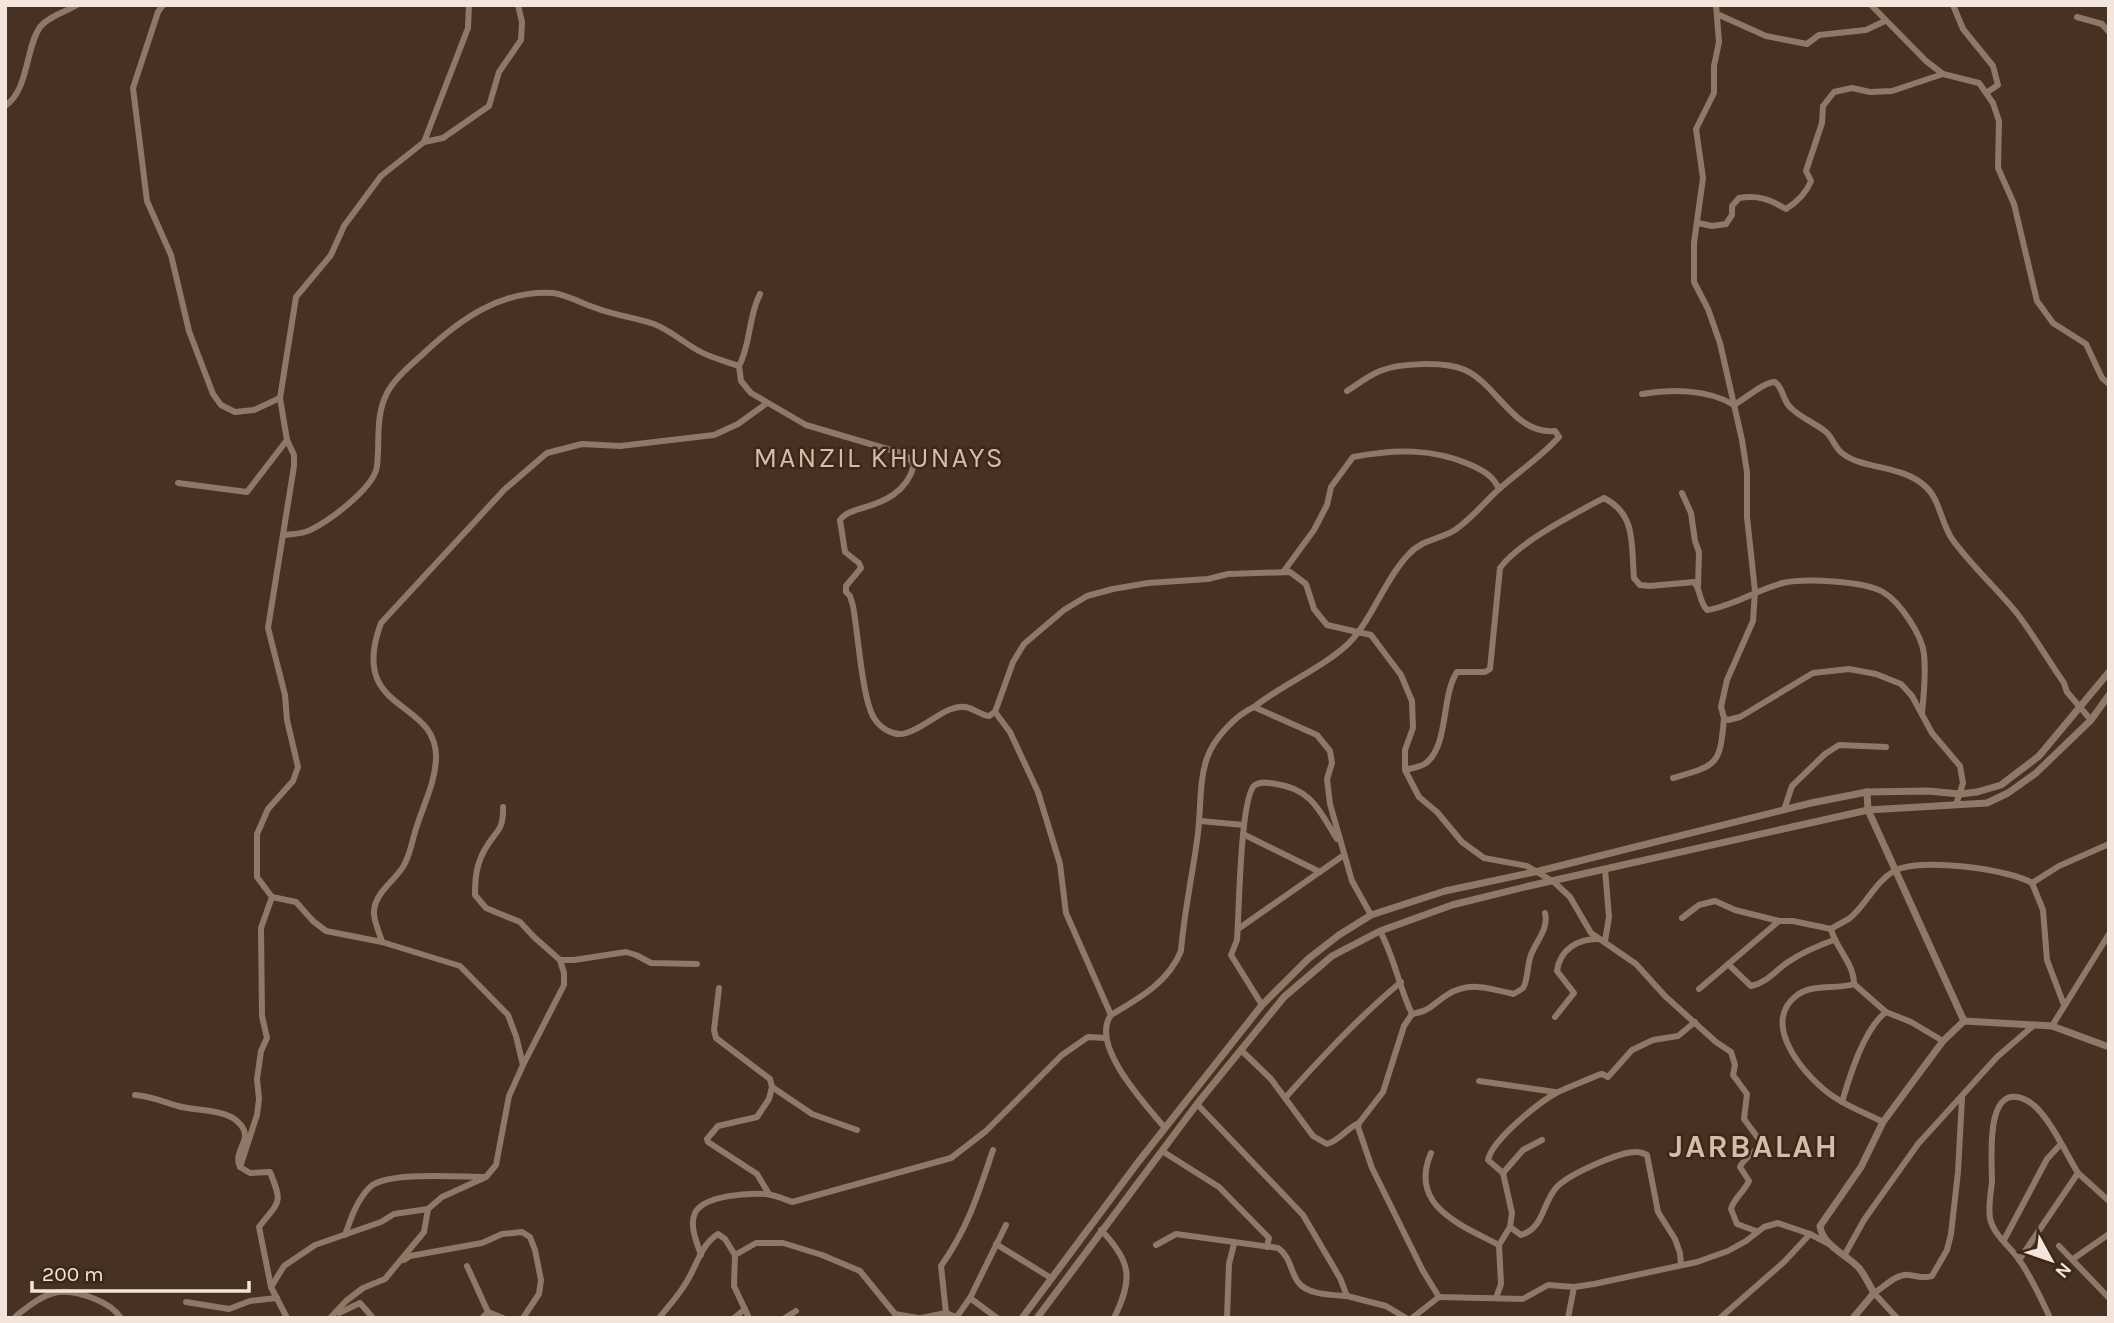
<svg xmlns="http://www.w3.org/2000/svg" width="2114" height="1323" font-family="Karla,sans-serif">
<rect width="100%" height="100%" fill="#473122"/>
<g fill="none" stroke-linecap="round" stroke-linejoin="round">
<!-- minor -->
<g stroke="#917767" stroke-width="6">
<polyline points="163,5 158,12 133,88 147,201 171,255 189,331 213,394 221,405 235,412 254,410 280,398"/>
<polyline points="518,5 522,22 521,40 499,72 489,106 443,138 424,142 381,176 344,226 331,255 296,297 280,398 287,440 294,455 294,466 268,628 285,695 287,720 298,767 293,781 268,809 257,834 257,877 272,897 296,902 313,921 326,931 382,942 460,966 508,1015 516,1036 523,1065"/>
<polyline points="1716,5 1719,42 1714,66 1714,93 1696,129 1703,178 1694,243 1694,282 1708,309 1720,343 1742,440 1747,472 1747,517 1755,591 1753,621 1727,680 1721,707 1724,718 1728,720 1740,717 1813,673 1849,669 1876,674 1901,684 1912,696 1932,733 1960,766 1963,783 1956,805"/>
<polyline points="1871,5 1926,61 1943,74 1979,83 1993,103 1999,121 1998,168 2014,204 2037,301 2053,323 2086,344 2102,378 2109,384"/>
<polyline points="1953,5 1963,29 1993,66 1998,85 1986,93"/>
<polyline points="1717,14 1766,36 1807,44 1819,35 1866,30 1885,21"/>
<polyline points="2077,17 2102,24 2109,32"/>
<path d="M5 106C29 90 25 49 40 27 49 16 65 12 77 5"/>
<polyline points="424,142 468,28 469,5"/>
<path d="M1698 223 1712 226 1726 224 1732 215V206L1739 198C1758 195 1769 199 1786 209 1797 202 1806 194 1811 181L1806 171 1822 123 1823 106 1834 92 1852 88 1870 92 1892 91 1943 74"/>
<path d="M739 366 741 381 751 393 806 425 901 453 909 458 914 465C907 492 885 502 859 509 851 512 845 513 840 520L845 552 859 563 861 568 846 586V592L850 596 853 606C858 632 862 699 874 718 880 728 894 737 906 733 927 728 948 701 969 708 976 710 981 715 989 716L995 712"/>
<path d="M1347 391C1358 384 1368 376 1380 371 1399 363 1445 361 1465 370 1498 385 1514 435 1555 431L1559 437C1541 457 1518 472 1498 490 1484 503 1471 519 1455 530 1439 540 1422 539 1408 555 1385 579 1372 620 1348 644 1321 669 1283 684 1254 707L1317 735 1330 751 1332 763 1327 779 1330 804 1352 881 1371 915"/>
<path d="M1642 394C1671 389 1708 389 1734 405 1745 399 1765 381 1775 382 1784 389 1782 400 1791 408 1801 418 1815 423 1826 432 1833 438 1835 448 1842 453 1862 470 1902 464 1926 487 1940 500 1941 523 1952 539 1971 565 1995 587 2016 612 2033 634 2048 660 2064 683L2067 692 2091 720"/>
<polyline points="178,483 247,492 287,440"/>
<polyline points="1682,493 1691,513 1695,541 1699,552 1698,586"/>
<path d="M284 535C291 534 299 534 305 532 326 525 375 487 377 466 380 440 375 417 387 393 395 378 410 366 423 354 459 320 500 290 553 293 567 295 579 302 593 307 612 315 634 317 654 324 670 330 684 343 699 351 711 358 726 361 739 366 751 344 748 317 760 294"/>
<path d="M1284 571 1314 530 1327 505 1331 487 1353 457C1394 449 1433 448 1471 465 1484 471 1493 476 1499 489"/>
<path d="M995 712 1013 662 1024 644 1064 610 1087 596 1113 589 1148 583 1208 579 1228 574 1290 572 1306 584 1314 609 1327 625 1371 635 1401 675 1412 701 1413 728 1405 750V770L1419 797 1437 812 1462 842 1484 858 1527 866 1554 882 1570 897 1591 933 1636 964 1665 996 1716 1042 1731 1052 1735 1065 1733 1075 1747 1094 1744 1119 1761 1142C1757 1153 1745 1156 1740 1167L1749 1181C1744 1192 1734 1198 1731 1209L1737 1224 1756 1231"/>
<path d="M995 712 1010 732 1038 792 1060 864 1066 913 1111 1015C1089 1045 1146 1105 1165 1128"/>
<path d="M1405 770C1412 768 1421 767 1426 763 1449 745 1441 696 1457 672H1485L1490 669 1500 568C1519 542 1574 514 1604 498 1637 515 1631 545 1634 578L1640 585 1650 586 1694 582C1701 590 1699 602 1707 610 1733 606 1756 590 1783 583 1804 578 1864 581 1883 592 1900 602 1922 635 1924 654 1926 673 1924 694 1922 713"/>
<path d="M1673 778C1718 765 1720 765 1724 718"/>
<path d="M503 807C504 833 494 831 484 851 476 866 475 879 475 895L486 908 520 922 534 937 560 960H574L626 952 636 955 651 963 697 964"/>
<polyline points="1784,810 1792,786 1825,754 1839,745 1886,747"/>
<polyline points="1200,821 1244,825"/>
<polyline points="1243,834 1320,872"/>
<polyline points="2032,883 2043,910 2047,960 2064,1005"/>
<path d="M1682 918 1699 905 1715 901 1735 910 1779 921H1793L1831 929C1837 925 1844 922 1850 918 1866 905 1875 882 1894 871 1918 857 2009 869 2032 883L2059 866 2109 844"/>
<polyline points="1238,929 1344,855"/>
<path d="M1831 929C1836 949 1854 963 1854 984"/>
<path d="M1380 931C1395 959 1399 987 1412 1014L1404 1026 1383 1092 1359 1123 1358 1127 1372 1168 1423 1271 1439 1297 1523 1299 1548 1285 1574 1287 1594 1284 1697 1262 1728 1251 1746 1241 1764 1227 1778 1223 1810 1234 1829 1244"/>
<polyline points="1605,941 1609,917 1605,869"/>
<path d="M382 942C380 934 373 920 374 911 375 893 394 881 403 867 411 854 412 839 417 826 424 803 435 783 436 759 438 697 347 715 381 623L505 489 547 453 582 444 620 446 714 435 738 424 767 403"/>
<path d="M1728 964 1751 986C1767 983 1776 970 1788 962 1803 952 1817 946 1834 940"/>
<polyline points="719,988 714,1030 716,1038 770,1079 772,1087 769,1099 757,1117 718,1126 707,1139 708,1142 757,1174 769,1194"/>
<polyline points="1699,989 1779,921"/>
<path d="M1262 1005 1231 955 1237 940C1239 917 1240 795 1255 785 1261 781 1269 783 1276 784 1312 789 1320 812 1337 839"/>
<path d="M1412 1014C1432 1010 1431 1005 1447 995 1468 981 1490 988 1513 994 1515 993 1521 990 1523 988 1528 982 1527 964 1531 955 1536 941 1549 929 1545 913"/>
<path d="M1111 1015C1138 999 1168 983 1181 951 1184 912 1193 873 1198 833 1201 808 1199 781 1207 758 1214 738 1236 715 1254 707"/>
<path d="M1555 1017 1574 993 1557 971C1560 949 1578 939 1598 939"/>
<polyline points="2052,1026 2109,934"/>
<path d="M1241 1050 1271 1079 1313 1136 1327 1144C1340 1140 1347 1128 1359 1123"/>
<polyline points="1479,1081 1555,1092"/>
<polyline points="772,1087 812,1114 857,1130"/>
<path d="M135 1095C151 1096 164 1102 178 1106 198 1112 233 1107 244 1130 249 1143 233 1153 240 1167L250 1173 270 1172C283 1204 280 1200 259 1227L271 1287 287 1318"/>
<path d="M1285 1098C1322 1057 1359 1017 1401 982"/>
<path d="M1842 1102C1850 1075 1864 1029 1886 1012"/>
<polyline points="1197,1104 1303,1215 1340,1278 1347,1296 1386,1306 1406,1318"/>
<path d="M1883 1122C1867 1114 1849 1107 1834 1097 1807 1079 1759 1025 1796 996 1812 983 1836 990 1854 984L1886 1012 1911 1022 1943 1041"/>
<polyline points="1162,1151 1219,1187 1269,1238 1267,1247"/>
<path d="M1431 1153C1408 1206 1461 1225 1499 1245"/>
<polyline points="240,1167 257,1115 259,1099 257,1079 261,1051 267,1038 262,1016 261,928 272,897"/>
<polyline points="1503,1173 1523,1150 1542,1140"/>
<path d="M1510 1227 1521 1235C1544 1228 1542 1204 1556 1188 1567 1175 1620 1151 1637 1152 1639 1152 1645 1154 1647 1155L1658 1212 1675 1239 1680 1253 1681 1265"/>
<path d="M1101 1230C1132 1262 1133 1279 1114 1318"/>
<path d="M345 1235C351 1218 357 1200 370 1187 387 1171 460 1177 484 1177"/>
<polyline points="2004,1240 2047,1159 2060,1145"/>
<polyline points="996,1244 1051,1278"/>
<path d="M1156 1245 1176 1234 1278 1248C1291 1257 1290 1271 1298 1282 1307 1295 1333 1295 1347 1296"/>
<polyline points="2059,1246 2109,1298"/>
<path d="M701 1255C697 1243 689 1225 695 1213 704 1195 748 1193 766 1194 775 1195 784 1199 792 1202L951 1158 986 1131 1062 1055 1088 1037 1105 1038"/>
<polyline points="1844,1256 1864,1220 1918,1144 1997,1057 2033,1026"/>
<polyline points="2073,1259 2109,1234"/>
<polyline points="404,1260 410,1256 482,1243 502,1234 522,1232 530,1237 535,1250 541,1280 539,1294 523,1318"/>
<polyline points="2019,1260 2078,1173 2109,1201"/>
<polyline points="467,1266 488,1312 482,1318"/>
<polyline points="271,1287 284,1266 315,1245 381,1222 394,1214 428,1209"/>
<polyline points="970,1298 997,1318"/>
<path d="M1496 1298 1501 1284 1499 1245 1510 1227 1512 1213 1503 1173 1488 1160C1492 1140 1539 1102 1558 1092 1571 1086 1585 1081 1598 1075L1602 1074 1608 1077 1632 1050 1653 1040 1678 1036 1695 1022"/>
<polyline points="186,1302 229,1309 250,1301 277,1298"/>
<polyline points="488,1312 503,1318"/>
<polyline points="339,1313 360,1303 373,1318"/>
<path d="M946 1313 941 1266C968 1228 978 1194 993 1150"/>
<path d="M16 1316C45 1293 59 1284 95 1299 105 1303 115 1309 121 1318"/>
<polyline points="330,1318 346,1301 363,1288 385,1279 424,1232 428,1209 442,1197 486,1177 496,1165 509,1096 523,1065 564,985 564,973 560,960"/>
<path d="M659 1318C668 1307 677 1297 684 1286 696 1269 700 1245 718 1234L725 1239 735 1255"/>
<polyline points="734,1318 745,1309"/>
<polyline points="749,1318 734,1286 735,1255 756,1243 783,1243 822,1255 860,1271 895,1314 918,1318"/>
<polyline points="785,1318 796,1311"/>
<polyline points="921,1318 946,1313 956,1317"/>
<polyline points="956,1318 970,1298 1006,1225"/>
<polyline points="1227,1318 1229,1264 1234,1244"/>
<polyline points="1412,1318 1439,1297"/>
<polyline points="1568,1318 1574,1287"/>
<polyline points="1720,1318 1784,1262 1810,1234"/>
<path d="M1897 1318 1874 1293C1884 1287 1897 1273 1909 1275 1918 1276 1923 1279 1932 1276L1947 1250 1951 1234 1958 1172 1962 1098"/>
<path d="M2050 1318C2041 1298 2032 1279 2020 1261 2011 1247 1993 1235 1990 1218 1988 1207 1991 1192 1992 1181 1992 1160 1984 1080 2026 1100 2047 1110 2066 1154 2078 1173"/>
</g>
<!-- tertiary -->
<g stroke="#917767" stroke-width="7">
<polyline points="1867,792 1868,810 1964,1021"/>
<polyline points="1022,1318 1139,1161 1262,1005 1308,959 1339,935 1371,915 1445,891 1539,871 1811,803 1867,792 1928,791 1960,794 1977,792 2001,785 2039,756 2109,672"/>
<polyline points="1037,1318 1197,1104 1284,997 1332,956 1380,931 1452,905 1529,886 1868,810 1987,803 2008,793 2036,773 2091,720 2109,695"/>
<path d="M1853 1318 1874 1293C1869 1285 1865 1275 1859 1268 1847 1255 1822 1245 1820 1226L1861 1167 1883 1122 1943 1041 1964 1021 2052 1026 2109 1047"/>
</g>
</g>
<g text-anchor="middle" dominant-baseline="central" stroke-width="5" stroke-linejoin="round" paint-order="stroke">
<!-- quarter labels -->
<g font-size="28" letter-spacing="2" fill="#d7bbaa" stroke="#3c2719">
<text x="879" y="457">MANZIL KHUNAYS</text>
</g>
<!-- district labels -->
<g font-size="32" font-weight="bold" letter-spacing="2" fill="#d7bbaa" stroke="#3c2719">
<text x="1754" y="1146">JARBALAH</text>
</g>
</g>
<!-- border -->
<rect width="2114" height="1323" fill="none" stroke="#f3e5dc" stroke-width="14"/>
<!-- north arrow -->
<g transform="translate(2051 1260) rotate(130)" stroke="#3c2719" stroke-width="5" paint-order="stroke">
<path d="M0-5L12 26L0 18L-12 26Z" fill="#f3e5dc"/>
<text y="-10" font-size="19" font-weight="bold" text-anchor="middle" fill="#f3e5dc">N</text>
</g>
<!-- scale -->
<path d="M32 1281v10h217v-10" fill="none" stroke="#f3e5dc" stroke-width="3.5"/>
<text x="42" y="1281" font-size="21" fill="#f3e5dc" stroke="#3c2719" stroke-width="5" paint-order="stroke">200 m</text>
</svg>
